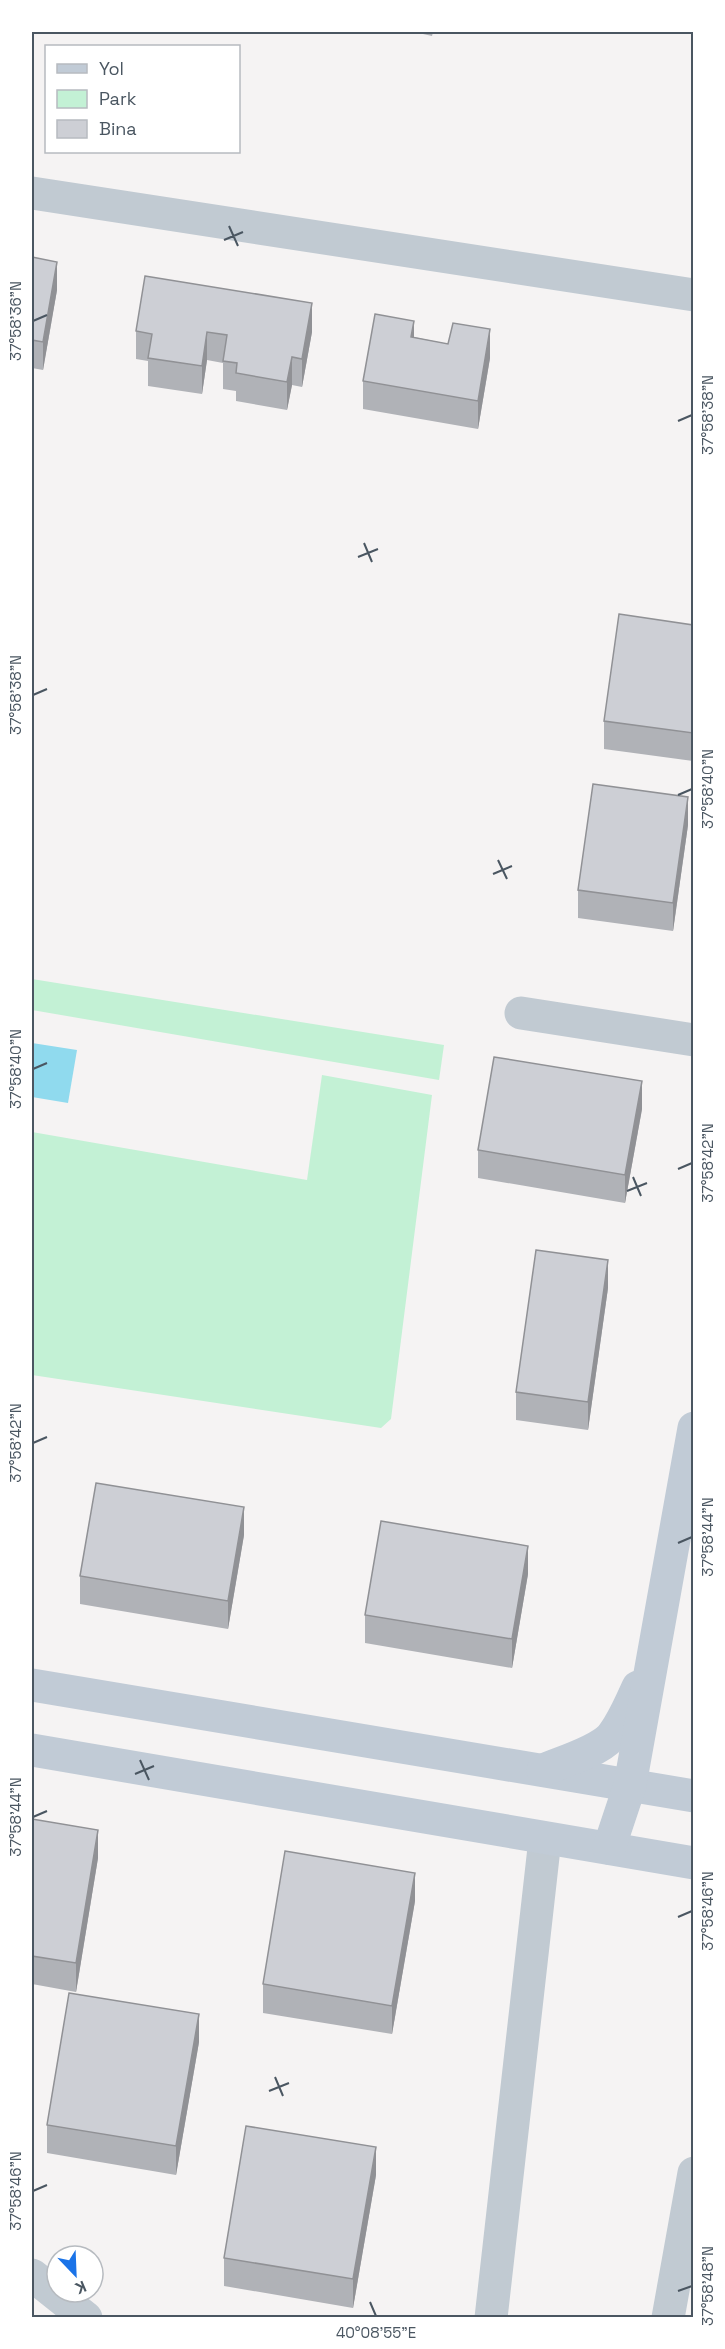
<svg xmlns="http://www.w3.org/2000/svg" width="725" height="2349" font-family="'Space Grotesk',sans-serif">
<rect width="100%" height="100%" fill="#f5f3f3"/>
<!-- green -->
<g fill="#c3f1d5">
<polygon points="32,979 444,1045 439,1080 32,1010"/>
<polygon points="322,1075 432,1095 391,1419 381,1428 32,1375 32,1132 307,1180"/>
</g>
<!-- water -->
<polygon fill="#90daee" points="32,1043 77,1050 68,1103 32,1097"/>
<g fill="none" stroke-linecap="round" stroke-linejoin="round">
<!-- street -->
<g stroke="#c1cad2" stroke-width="33">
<polyline points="32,193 694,295"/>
<polyline points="521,1013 694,1040"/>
<polyline points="32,2275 86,2318"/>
<polyline points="491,2318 545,1839"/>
<polyline points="668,2318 694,2173"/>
</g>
<!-- secondary -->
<g stroke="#c1cbd6" stroke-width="33">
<polyline points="32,1685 694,1796"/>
<polyline points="32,1750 694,1863"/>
<path d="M543 1770C562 1762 597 1752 611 1737 623 1722 630 1704 638 1687"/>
<polyline points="609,1848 630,1785 694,1428"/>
</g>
</g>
<!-- wall -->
<g fill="#b0b2b7">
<polygon points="414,32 433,32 432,36"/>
<polygon points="32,257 57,290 43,370 32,368"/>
<polygon points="136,331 312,332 302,387 292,385 287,410 236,401 236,391 223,389 223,363 207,360 202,394 148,386 148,361 136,359"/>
<polygon points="414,337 448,344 490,358 478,429 363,409 363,381"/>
<polygon points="693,625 693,761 604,749 604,721"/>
<polygon points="688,825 673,931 578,918 578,890"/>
<polygon points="642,1109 625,1203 478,1178 478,1150"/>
<polygon points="608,1288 588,1430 516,1420 516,1392"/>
<polygon points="244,1535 228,1629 80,1604 80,1576"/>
<polygon points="528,1574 512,1668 365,1643 365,1615"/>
<polygon points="32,1819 98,1858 76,1992 32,1984"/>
<polygon points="415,1901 392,2034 263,2013 263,1984"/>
<polygon points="199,2042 176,2175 47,2153 47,2125"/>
<polygon points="376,2175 353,2308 224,2286 224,2258"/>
</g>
<!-- shaded-wall -->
<g fill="#909195">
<polygon points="57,262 57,290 43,370 43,342"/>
<polygon points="312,303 312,332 302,387 302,359"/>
<polygon points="414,321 414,349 411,337"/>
<polygon points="490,329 490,358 478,429 478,401"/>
<polygon points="207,332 207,360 202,394 202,366"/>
<polygon points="292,357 292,385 287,410 287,382"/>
<polygon points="688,797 688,825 673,931 673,903"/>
<polygon points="642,1081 642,1109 625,1203 625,1175"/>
<polygon points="608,1260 608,1288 588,1430 588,1402"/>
<polygon points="244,1507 244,1535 228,1629 228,1601"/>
<polygon points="528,1546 528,1574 512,1668 512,1639"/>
<polygon points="98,1830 98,1858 76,1992 76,1963"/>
<polygon points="415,1873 415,1901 392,2034 392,2006"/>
<polygon points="199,2014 199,2042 176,2175 176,2146"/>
<polygon points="376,2147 376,2175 353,2308 353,2279"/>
</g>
<!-- building -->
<g fill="#cdcfd5" stroke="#909195" stroke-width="1.5">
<polygon points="32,257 57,262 43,342 32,340"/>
<polygon points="145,276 312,303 302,359 292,357 287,382 236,373 237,363 223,361 227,335 207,332 202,366 148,358 152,334 136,331"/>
<polygon points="375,314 414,321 411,337 448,344 453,323 490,329 478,401 363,381"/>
<polygon points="619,614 693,625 693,733 604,721"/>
<polygon points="593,784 688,797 673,903 578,890"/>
<polygon points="494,1057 642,1081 625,1175 478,1150"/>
<polygon points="536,1250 608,1260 588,1402 516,1392"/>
<polygon points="96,1483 244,1507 228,1601 80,1576"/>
<polygon points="381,1521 528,1546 512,1639 365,1615"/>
<polygon points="32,1819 98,1830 76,1963 32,1956"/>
<polygon points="285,1851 415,1873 392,2006 263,1984"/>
<polygon points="69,1993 199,2014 176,2146 47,2125"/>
<polygon points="246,2126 376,2147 353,2279 224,2258"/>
</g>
<!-- ticks -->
<path fill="none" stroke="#4a5661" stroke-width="2" d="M229 226 238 246M224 240 243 232M33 321 47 315M678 421 692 415M364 543 372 562M358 557 378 549M33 695 47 689M678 795 692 789M498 860 507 879M493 874 512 866M33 1069 47 1063M678 1169 692 1163M633 1177 641 1196M627 1191 647 1183M33 1443 47 1437M678 1543 692 1537M140 1760 149 1780M135 1774 154 1766M33 1817 47 1811M678 1917 692 1911M275 2077 283 2096M269 2091 289 2083M33 2191 47 2185M678 2291 692 2286M370 2302 376 2316"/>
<!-- border -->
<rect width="725" height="2349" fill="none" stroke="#ffffff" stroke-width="66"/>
<!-- legend -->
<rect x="45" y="45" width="195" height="108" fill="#ffffff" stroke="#b7bbc0" stroke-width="1.5"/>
<rect x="57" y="64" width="30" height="9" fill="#c1cbd6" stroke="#b7bbc0" stroke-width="1.5"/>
<text x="99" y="75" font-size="18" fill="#4a5661">Yol</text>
<rect x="57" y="90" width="30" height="18" fill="#c3f1d5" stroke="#b7bbc0" stroke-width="1.5"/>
<text x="99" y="105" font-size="18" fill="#4a5661">Park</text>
<rect x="57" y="120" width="30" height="18" fill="#cdcfd5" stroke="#b7bbc0" stroke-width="1.5"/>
<text x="99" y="135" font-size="18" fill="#4a5661">Bina</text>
<!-- north arrow -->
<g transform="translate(75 2274) rotate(157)"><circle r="28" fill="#ffffff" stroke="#b7bbc0" stroke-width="1.5"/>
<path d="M0-4.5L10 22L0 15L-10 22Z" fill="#1a73e8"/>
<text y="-9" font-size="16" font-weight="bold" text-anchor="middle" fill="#4a5661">K</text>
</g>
<rect x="33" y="33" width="659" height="2283" fill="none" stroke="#4a5661" stroke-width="2"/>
<g font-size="15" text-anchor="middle" fill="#4a5661">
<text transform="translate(16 321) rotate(-90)" y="5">37°58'36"N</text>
<text transform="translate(708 415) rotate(-90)" y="5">37°58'38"N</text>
<text transform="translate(16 695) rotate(-90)" y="5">37°58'38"N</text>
<text transform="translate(708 789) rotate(-90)" y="5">37°58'40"N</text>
<text transform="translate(16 1069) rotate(-90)" y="5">37°58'40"N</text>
<text transform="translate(708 1163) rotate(-90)" y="5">37°58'42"N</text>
<text transform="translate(16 1443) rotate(-90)" y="5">37°58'42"N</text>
<text transform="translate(708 1537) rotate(-90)" y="5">37°58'44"N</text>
<text transform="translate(16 1817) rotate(-90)" y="5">37°58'44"N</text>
<text transform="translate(708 1911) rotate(-90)" y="5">37°58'46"N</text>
<text transform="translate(16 2191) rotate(-90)" y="5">37°58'46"N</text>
<text transform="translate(708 2286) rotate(-90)" y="5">37°58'48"N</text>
<text x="376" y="2338">40°08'55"E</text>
</g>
</svg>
